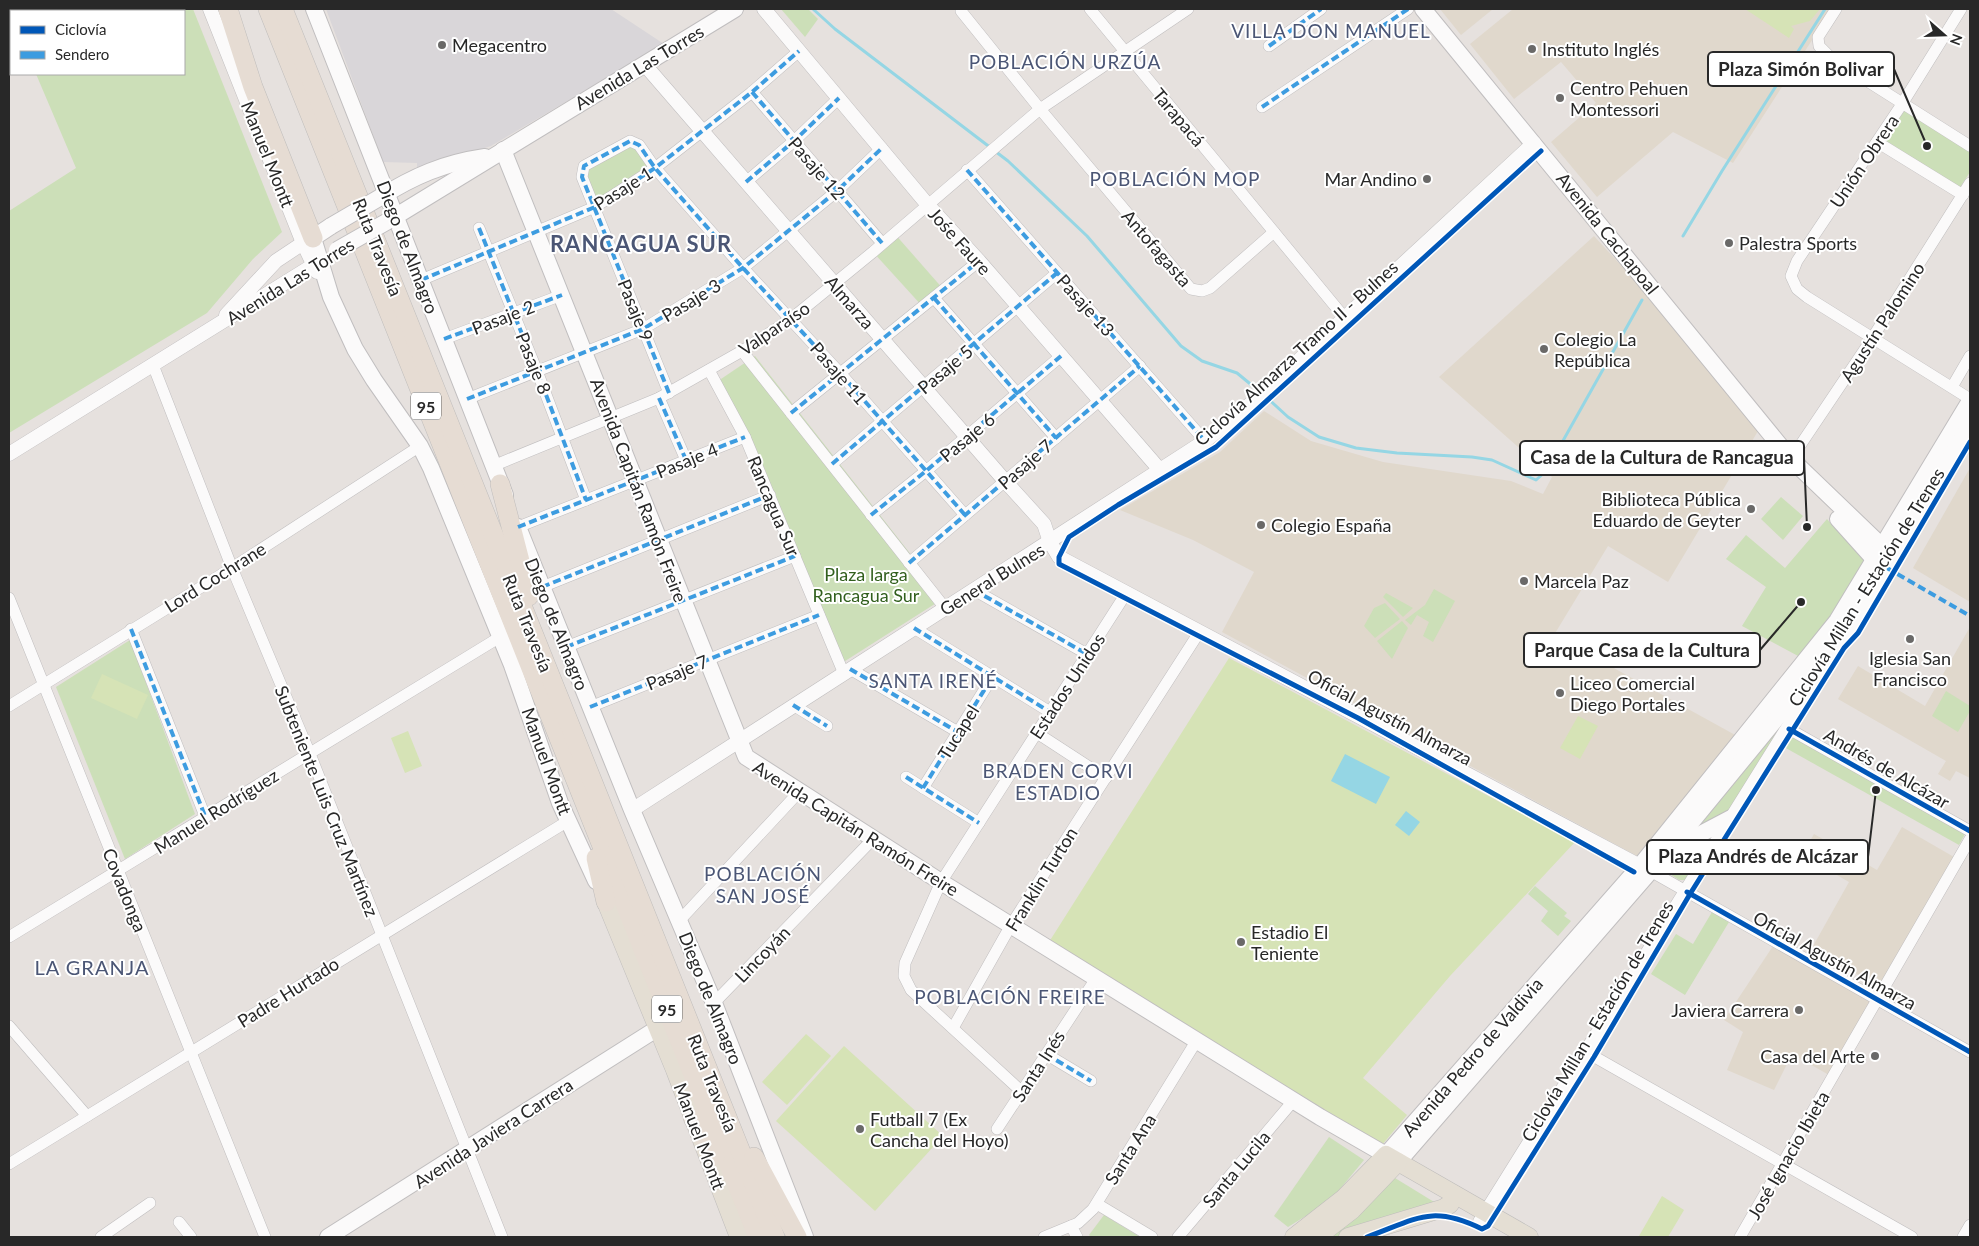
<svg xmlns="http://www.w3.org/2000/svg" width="1979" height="1246" font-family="Lato,sans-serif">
<rect width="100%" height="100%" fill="#e6e1de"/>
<!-- industrial -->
<polygon fill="#d9d6d9" points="326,9 611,9 664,44 491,146 417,170 417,163 383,162"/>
<!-- education -->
<g fill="#e0d8cc">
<polygon points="1440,9 1493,9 1461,35"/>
<polygon points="1513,9 1832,9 1733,163 1673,132 1597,197 1551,142 1596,103 1561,62 1514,99 1470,44"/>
<polygon points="1594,236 1650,297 1758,431 1668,582 1608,546 1554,635 1737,736 1637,856 1222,632 1254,572 1193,540 1120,510 1220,452 1264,411 1311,441 1383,462 1511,481 1543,494 1552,477 1439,377"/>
<polygon points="1970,468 1970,602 1913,568"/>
<polygon points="1970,627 1970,778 1956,771 1950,781 1938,774 1946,761 1838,699 1858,666 1925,706"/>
<polygon points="1902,827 1954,857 1879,987 1812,948 1849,882 1802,855 1814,834 1877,870"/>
<polygon points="1773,946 1874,1000 1829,1075 1792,1054 1774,1090 1727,1070 1743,1032 1724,1020"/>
</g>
<!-- green -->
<g fill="#ccdfb8">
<polygon points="9,9 193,9 282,232 253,259 207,313 9,433 9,211 76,168 36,74 184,74 184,11 11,11 11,18"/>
<polygon points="781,9 808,9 818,19 805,37"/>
<polygon points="1907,107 1970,150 1970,172 1959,189 1883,141"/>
<polygon points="630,141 655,168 595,207 584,166"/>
<polygon points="894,233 944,290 923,307 873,252"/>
<polygon points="755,356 916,561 941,600 842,663 718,381"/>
<polygon points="1781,497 1803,516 1783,540 1761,519"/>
<polygon points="1827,519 1867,564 1835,616 1800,657 1742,626 1766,587 1726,559 1746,535 1785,568"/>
<polygon points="1434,589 1455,601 1433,642 1423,636 1429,622 1417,615 1411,625 1405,620 1425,605"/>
<polygon points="1386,593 1413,608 1403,617 1383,597"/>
<polygon points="1385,603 1400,619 1375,638 1364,626 1374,608"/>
<polygon points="1402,621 1408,628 1392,659 1377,641"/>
<polygon points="130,640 195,814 125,859 56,687"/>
<polygon points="1805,689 1731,811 1689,833"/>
<polygon points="1946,691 1970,706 1970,711 1958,732 1932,716"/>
<polygon points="1792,736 1965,834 1959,845 1784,747"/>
<polygon points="1716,831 1686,880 1679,880 1664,870 1663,865 1670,855"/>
<polygon points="1535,886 1567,913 1564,916 1571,921 1558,936 1541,921 1548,911 1528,894"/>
<polygon points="1712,912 1729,922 1685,995 1651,974 1676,934 1693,944"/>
<polygon points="1329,1137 1364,1160 1330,1201 1288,1227 1274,1216"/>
<polygon points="1395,1178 1439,1205 1337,1237 1330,1237"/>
<polygon points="1104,1215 1140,1237 1091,1237 1089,1235"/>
</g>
<!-- pitch -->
<g fill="#d6e3b6">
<polygon points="1745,9 1820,9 1810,21 1791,26 1794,29 1789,38"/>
<polygon points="1229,658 1575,842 1450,976 1363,1078 1407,1115 1382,1145 1049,942"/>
<polygon points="102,674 148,695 137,719 91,698"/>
<polygon points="1578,716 1598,726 1580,759 1560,748"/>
<polygon points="408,731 422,766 405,773 391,738"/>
<polygon points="806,1034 831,1056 787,1105 762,1082"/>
<polygon points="844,1046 943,1136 875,1211 776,1121"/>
<polygon points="1662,1196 1684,1210 1668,1237 1641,1237 1639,1236"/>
</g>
<!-- water -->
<g fill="#95d6e4">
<polygon points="1345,754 1390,777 1376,804 1331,781"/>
<polygon points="1406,811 1420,822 1409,836 1395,825"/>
</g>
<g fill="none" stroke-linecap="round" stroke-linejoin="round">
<!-- stream -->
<g stroke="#95d6e4" stroke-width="3">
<polyline points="813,9 835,29 1008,161 1087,236 1181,346 1202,361 1237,373 1260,392"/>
<polyline points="1683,236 1722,171 1825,9"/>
<polyline points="1265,396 1288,417 1319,437 1356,448 1397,453 1472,457 1492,460 1536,480 1546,471 1642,300"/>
</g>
<!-- minor casing -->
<g stroke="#c0bebf" stroke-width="12">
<g id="minor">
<polyline points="1090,9 1344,317"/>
<polyline points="1836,9 1818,37 1819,46 1831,58 1970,146"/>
<polyline points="1961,9 1902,104 1797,261 1791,276 1797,289 1807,297 1970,399"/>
<polyline points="961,11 1040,109 1191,289 1202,291 1210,288 1274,232"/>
<polyline points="1269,46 1321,9"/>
<polyline points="752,92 882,243"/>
<polyline points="1262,107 1408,9"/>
<polyline points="1877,142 1963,195"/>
<polyline points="967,170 1205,441"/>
<polyline points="746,182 794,141 839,98"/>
<polyline points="479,228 537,371 586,500"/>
<polyline points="421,280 595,207 655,168 752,92 799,51"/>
<polyline points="934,298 1056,438"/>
<polyline points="444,339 562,295"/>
<polyline points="742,351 945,608"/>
<polyline points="153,365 232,568 310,754 502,1237"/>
<polyline points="709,370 745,437 844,674"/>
<polyline points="1952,387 1970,356"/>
<polyline points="669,393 582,177 584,166 630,141 639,145 655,168 743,268 840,373 965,515"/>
<polyline points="659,398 686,460"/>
<polyline points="467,399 643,329 743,268 837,191 882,148"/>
<polyline points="791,413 979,261"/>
<polyline points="1791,459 1873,337 1970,183"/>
<polyline points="832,464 1057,273"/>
<polyline points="493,466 659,398 742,351 791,319 873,252 1040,109 1188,9"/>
<polyline points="871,515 926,471 1061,356"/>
<polyline points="518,527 745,437"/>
<polyline points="909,563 1140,366"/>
<polyline points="542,587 770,495"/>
<polyline points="974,590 1087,654"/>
<polyline points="9,598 265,1237"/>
<polyline points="914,628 1050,712"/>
<polyline points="131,629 205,816"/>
<polyline points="566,647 795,556"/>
<polyline points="850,669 958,732"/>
<polyline points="793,705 827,726"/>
<polyline points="9,706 232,568 420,446"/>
<polyline points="590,707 819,615"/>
<polyline points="1789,729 1970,831"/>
<polyline points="1037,733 1106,778"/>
<polyline points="906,777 979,823"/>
<polyline points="923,788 993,676"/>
<polyline points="1645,868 1970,1052"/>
<polyline points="680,920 799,792"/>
<polyline points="9,937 500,637"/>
<polyline points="714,1003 873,839"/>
<polyline points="9,1026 87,1116"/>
<polyline points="953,1028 1011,925 1200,631"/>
<polyline points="1586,1052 1912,1237"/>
<polyline points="1046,1054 1091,1081"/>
<polyline points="1021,1091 911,990 904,976 905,963 941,882 1127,592"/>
<polyline points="997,1129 1097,977"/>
<polyline points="9,1164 568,821"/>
<polyline points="1097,1204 1152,1237"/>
<polyline points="179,1222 191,1237"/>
<polyline points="1071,1226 1077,1237"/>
<polyline points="101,1237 150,1203"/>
<polyline points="1044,1237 1078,1223 1093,1209 1197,1040"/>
<polyline points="1178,1237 1294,1100"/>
<polyline points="1740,1237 1970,839"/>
<polyline points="1963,1237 1970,1225"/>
</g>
</g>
<!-- tertiary casing -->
<g stroke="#c0bebf" stroke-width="15">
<g id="tertiary">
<polyline points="210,9 303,243 317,272"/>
<polyline points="764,9 927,204 979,261 1160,470"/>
<polyline points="645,65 1005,481 1044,524 1050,542 1059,557 1640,866"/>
<polyline points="226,315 276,261 309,239"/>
<polyline points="9,454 320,261"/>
<polyline points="632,810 1205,441 1259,397 1534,143"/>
<polyline points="1480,1222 1827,665"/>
</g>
</g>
<!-- secondary casing -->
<g stroke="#c0bebf" stroke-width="18">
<g id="secondary">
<polyline points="314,9 505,495"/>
<polyline points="1423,9 1791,459 1891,555"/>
<polyline points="503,150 746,757 941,882 1320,1117 1386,1155 1640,866 1837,621 1970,401"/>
<path d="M379 198C414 176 444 163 485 157"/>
<polyline points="388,221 735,9"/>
<polyline points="331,226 313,238 331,297 355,349 374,380 420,446 431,468 512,665 560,803 596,881"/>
<polyline points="1838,519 1881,567"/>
<polyline points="518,527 632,810 714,1003 805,1237"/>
<polyline points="1674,848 1731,818"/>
<polyline points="1398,1162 1667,852 1845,635 1885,572 1970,424"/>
<polyline points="328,1237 658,1028"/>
</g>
</g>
<!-- primary casing -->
<g stroke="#bfbdbc" stroke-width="19">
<g id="primary">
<polyline points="606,902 675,1070 739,1237"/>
<polyline points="1294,1237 1344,1198 1386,1155 1529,1237"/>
<polyline points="1317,1237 1352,1210 1398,1162"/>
<polyline points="1348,1237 1444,1208 1450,1204 1455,1195"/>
</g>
</g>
<!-- trunk casing -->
<g stroke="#bfbdbc" stroke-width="20">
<g id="trunk">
<polyline points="228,9 253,87 313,238"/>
<polyline points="268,9 758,1237"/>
<polyline points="283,9 775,1237"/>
<polyline points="500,484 529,596"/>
<polyline points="596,858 606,902"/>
<polyline points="693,1118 715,1156"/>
<polyline points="754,1157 797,1237"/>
</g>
</g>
<!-- minor -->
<use href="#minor" stroke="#fbfafa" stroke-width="11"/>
<!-- tertiary -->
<use href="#tertiary" stroke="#fbfafa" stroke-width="14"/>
<!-- secondary -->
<use href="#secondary" stroke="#fbfafa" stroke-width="16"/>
<!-- primary -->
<use href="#primary" stroke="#e4ded3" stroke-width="18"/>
<!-- trunk -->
<use href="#trunk" stroke="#e6dcd3" stroke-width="19"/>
<!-- secondary-bridge casing -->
<g stroke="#c0bebf" stroke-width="18" stroke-linecap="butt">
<g id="secondary-bridge">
<polyline points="331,226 379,198"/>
<polyline points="337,250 388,221"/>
</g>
</g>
<!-- secondary-bridge -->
<use href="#secondary-bridge" stroke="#fbfafa" stroke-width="16"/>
<!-- quiet -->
<g stroke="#3d9ce0" stroke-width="4" stroke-dasharray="8 4" stroke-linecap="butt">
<polyline points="1269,46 1321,9"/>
<polyline points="752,92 882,243"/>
<polyline points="1262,107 1408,9"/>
<polyline points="967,170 1205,441"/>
<polyline points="746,182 794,141 839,98"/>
<polyline points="479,228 537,371 586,500"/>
<polyline points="421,280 595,207 655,168 752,92 799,51"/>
<polyline points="934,298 1056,438"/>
<polyline points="444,339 562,295"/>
<polyline points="669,393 582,177 584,166 630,141 639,145 655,168 743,268 840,373 965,515"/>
<polyline points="659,398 686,460"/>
<polyline points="467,399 643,329 743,268 837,191 882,148"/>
<polyline points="791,413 979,261"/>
<polyline points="832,464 1057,273"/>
<polyline points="871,515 926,471 1061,356"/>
<polyline points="518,527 745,437"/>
<polyline points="909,563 1140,366"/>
<polyline points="1887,568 1970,616"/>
<polyline points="542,587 770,495"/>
<polyline points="974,590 1087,654"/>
<polyline points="914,628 1050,712"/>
<polyline points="131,629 205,816"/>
<polyline points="566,647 795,556"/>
<polyline points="850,669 958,732"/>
<polyline points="793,705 827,726"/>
<polyline points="590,707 819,615"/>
<polyline points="906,777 979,823"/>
<polyline points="923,788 993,676"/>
<polyline points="1046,1054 1091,1081"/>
</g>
<!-- cycleway casing -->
<g stroke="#fff" stroke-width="8">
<g id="cycleway">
<polyline points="1541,151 1216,447 1118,505 1069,537 1059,557 1059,564 1358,718 1634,872"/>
<polyline points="1789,729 1970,831"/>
<polyline points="1687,892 1970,1052"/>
<path d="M1367 1237C1417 1219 1431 1204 1482 1229L1488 1226 1594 1057 1690 894 1844 648 1858 633 1970 442"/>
</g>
</g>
<!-- cycleway -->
<use href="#cycleway" stroke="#0057b8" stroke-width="5"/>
</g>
<!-- markers -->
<g fill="#6a6968" stroke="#fff" stroke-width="2">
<circle cx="442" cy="45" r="5"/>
<circle cx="1532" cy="49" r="5"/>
<circle cx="1560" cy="98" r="5"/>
<circle cx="1427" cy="179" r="5"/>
<circle cx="1729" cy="243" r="5"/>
<circle cx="1544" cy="349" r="5"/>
<circle cx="1751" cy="509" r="5"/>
<circle cx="1261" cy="525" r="5"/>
<circle cx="1524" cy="581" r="5"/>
<circle cx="1910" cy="639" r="5"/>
<circle cx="1560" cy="693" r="5"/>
<circle cx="1241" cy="942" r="5"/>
<circle cx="1799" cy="1010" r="5"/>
<circle cx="1875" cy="1056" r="5"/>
<circle cx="860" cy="1129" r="5"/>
</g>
<g text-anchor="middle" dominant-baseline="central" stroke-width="4" stroke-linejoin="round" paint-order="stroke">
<!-- shield labels -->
<g fill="#fff" stroke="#686868" stroke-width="1">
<rect x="411" y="392.5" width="30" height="27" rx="4"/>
<rect x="652" y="995.5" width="30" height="27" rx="4"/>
</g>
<g font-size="16" font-weight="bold" fill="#282828">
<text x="426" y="406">95</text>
<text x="667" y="1009">95</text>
</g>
<!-- poi labels -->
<g font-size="18" fill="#282828" stroke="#fff" text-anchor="start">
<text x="452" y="45">Megacentro</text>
<text x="1542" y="49">Instituto Inglés</text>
<text x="1570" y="88">Centro Pehuen<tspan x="1570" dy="21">Montessori</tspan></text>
<text x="1417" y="179" text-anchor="end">Mar Andino</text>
<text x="1739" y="243">Palestra Sports</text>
<text x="1554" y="339">Colegio La<tspan x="1554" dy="21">República</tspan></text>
<text x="1741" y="499" text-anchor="end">Biblioteca Pública<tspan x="1741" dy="21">Eduardo de Geyter</tspan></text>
<text x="1271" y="525">Colegio España</text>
<text x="1534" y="581">Marcela Paz</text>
<text x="1910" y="658" text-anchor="middle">Iglesia San<tspan x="1910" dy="21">Francisco</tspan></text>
<text x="1570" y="683">Liceo Comercial<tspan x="1570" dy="21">Diego Portales</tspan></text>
<text x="1251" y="932">Estadio El<tspan x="1251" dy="21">Teniente</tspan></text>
<text x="1789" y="1010" text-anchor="end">Javiera Carrera</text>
<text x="1865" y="1056" text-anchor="end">Casa del Arte</text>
<text x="870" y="1119">Futball 7 (Ex<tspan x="870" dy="21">Cancha del Hoyo)</tspan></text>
</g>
<!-- street labels -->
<g font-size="18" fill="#282828" stroke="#fff">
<text transform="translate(639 67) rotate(-31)">Avenida Las Torres</text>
<text transform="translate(1179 117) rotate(50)">Tarapacá</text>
<text transform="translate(268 154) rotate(68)">Manuel Montt</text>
<text transform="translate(1864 161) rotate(-56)">Unión Obrera</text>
<text transform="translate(817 168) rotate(49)">Pasaje 12</text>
<text transform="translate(623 188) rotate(-32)">Pasaje 1</text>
<text transform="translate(1608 233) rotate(51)">Avenida Cachapoal</text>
<text transform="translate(960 241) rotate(48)">Jośe Faure</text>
<text transform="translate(378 247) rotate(68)">Ruta Travesía</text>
<text transform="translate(408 247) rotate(69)">Diego de Almagro</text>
<text transform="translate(1157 248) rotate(49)">Antofagasta</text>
<text transform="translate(290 281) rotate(-32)">Avenida Las Torres</text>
<text transform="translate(691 300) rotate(-31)">Pasaje 3</text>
<text transform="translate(850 302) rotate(49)">Almarza</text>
<text transform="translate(1086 305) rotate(48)">Pasaje 13</text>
<text transform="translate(636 310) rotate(68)">Pasaje 9</text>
<text transform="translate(503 317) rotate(-21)">Pasaje 2</text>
<text transform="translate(1882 322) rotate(-57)">Agustín Palomino</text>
<text transform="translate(774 328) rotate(-34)">Valparaíso</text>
<text transform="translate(1296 353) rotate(-42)">Ciclovía Almarza Tramo II - Bulnes</text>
<text transform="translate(534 363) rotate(68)">Pasaje 8</text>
<text transform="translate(945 369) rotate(-40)">Pasaje 5</text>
<text transform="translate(839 373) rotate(49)">Pasaje 11</text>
<text transform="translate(967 437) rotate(-40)">Pasaje 6</text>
<text transform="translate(687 460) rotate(-22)">Pasaje 4</text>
<text transform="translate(1025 464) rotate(-41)">Pasaje 7</text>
<text transform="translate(639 490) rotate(69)">Avenida Capitán Ramón Freire</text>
<text transform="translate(774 506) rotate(67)">Rancagua Sur</text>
<text transform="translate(215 577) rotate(-32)">Lord Cochrane</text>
<text transform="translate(992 579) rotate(-32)">General Bulnes</text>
<text transform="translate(1866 587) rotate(-58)">Ciclovía Millan - Estación de Trenes</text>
<text transform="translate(528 623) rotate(68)">Ruta Travesía</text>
<text transform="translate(557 624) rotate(68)">Diego de Almagro</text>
<text transform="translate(677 672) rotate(-22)">Pasaje 7</text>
<text transform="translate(1067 686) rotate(-57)">Estados Unidos</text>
<text transform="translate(1390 717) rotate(28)">Oficial Agustín Almarza</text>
<text transform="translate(958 732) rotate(-58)">Tucapel</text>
<text transform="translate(547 761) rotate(70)">Manuel Montt</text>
<text transform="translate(1887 768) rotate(30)">Andrés de Alcázar</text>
<text transform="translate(327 801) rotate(68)">Subteniente Luis Cruz Martínez</text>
<text transform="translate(216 811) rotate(-32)">Manuel Rodríguez</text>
<text transform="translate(856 828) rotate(32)">Avenida Capitán Ramón Freire</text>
<text transform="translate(1041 879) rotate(-58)">Franklin Turton</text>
<text transform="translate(125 890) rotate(68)">Covadonga</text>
<text transform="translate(762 954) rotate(-46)">Lincoyán</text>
<text transform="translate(1835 960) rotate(29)">Oficial Agustín Almarza</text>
<text transform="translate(288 992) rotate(-32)">Padre Hurtado</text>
<text transform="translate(711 998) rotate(68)">Diego de Almagro</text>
<text transform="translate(1597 1021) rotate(-59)">Ciclovía Millan - Estación de Trenes</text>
<text transform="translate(1472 1057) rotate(-49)">Avenida Pedro de Valdivia</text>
<text transform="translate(1038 1066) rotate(-57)">Santa Inés</text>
<text transform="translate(713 1083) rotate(68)">Ruta Travesía</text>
<text transform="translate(493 1133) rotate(-33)">Avenida Javiera Carrera</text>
<text transform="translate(700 1136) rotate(69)">Manuel Montt</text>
<text transform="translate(1130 1149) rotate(-58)">Santa Ana</text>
<text transform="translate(1788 1155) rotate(-60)">José Ignacio Ibieta</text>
<text transform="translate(1236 1169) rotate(-50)">Santa Lucila</text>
</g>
<!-- park labels -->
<g font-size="18" fill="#315f1d" stroke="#fff">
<text x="866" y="574">Plaza larga<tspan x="866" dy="21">Rancagua Sur</tspan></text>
</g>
<!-- neighbourhood labels -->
<g font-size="19" letter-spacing="1" fill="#4b5675" stroke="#fff">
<text x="1331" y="30">VILLA DON MANUEL</text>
<text x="1065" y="61">POBLACIÓN URZÚA</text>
<text x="1175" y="178">POBLACIÓN MOP</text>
<text x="933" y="680">SANTA IRENÉ</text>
<text x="1058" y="770">BRADEN CORVI<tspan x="1058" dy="22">ESTADIO</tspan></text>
<text x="763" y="873">POBLACIÓN<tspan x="763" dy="22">SAN JOSÉ</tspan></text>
<text x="1010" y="996">POBLACIÓN FREIRE</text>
</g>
<!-- quarter labels -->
<g font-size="20" letter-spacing="1" fill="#4b5675" stroke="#fff">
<text x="92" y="967">LA GRANJA</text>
</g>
<!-- district labels -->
<g font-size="22" font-weight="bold" letter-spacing="1" fill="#4b5675" stroke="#fff">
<text x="641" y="243">RANCAGUA SUR</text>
</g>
</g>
<!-- callouts -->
<path fill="none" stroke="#282828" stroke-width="2" d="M1927 146L1894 69M1807 527L1804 458M1801 602L1760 650M1876 790L1868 857"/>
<g fill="#282828" stroke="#fff" stroke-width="2">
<circle cx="1927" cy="146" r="5"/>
<circle cx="1807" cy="527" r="5"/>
<circle cx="1801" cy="602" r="5"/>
<circle cx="1876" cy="790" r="5"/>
</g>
<g fill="#fff" stroke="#282828" stroke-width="2">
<rect x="1708" y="52" width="186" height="34" rx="5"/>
<rect x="1520" y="441" width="284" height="34" rx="5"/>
<rect x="1524" y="633" width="236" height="34" rx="5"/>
<rect x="1647" y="840" width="221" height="34" rx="5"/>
</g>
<g font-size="19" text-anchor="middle" font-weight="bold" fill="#282828">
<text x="1801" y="76">Plaza Simón Bolivar</text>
<text x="1662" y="464">Casa de la Cultura de Rancagua</text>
<text x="1642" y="657">Parque Casa de la Cultura</text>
<text x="1758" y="863">Plaza Andrés de Alcázar</text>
</g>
<!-- border -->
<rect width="1979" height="1246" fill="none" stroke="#282828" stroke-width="20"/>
<!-- legend -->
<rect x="10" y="10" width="175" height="65" fill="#ffffff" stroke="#a9a9a9"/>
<rect x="20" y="26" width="25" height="8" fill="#0057b8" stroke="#a9a9a9"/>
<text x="55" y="35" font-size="15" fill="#282828">Ciclovía</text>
<rect x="20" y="51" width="25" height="8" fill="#3d9ce0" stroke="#a9a9a9"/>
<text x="55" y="60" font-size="15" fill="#282828">Sendero</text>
<!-- north arrow -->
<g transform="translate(1944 35) rotate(110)" stroke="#ffffff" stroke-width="4" paint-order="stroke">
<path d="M0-4L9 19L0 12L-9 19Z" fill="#282828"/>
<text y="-8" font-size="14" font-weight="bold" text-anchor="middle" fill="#282828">N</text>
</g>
</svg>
